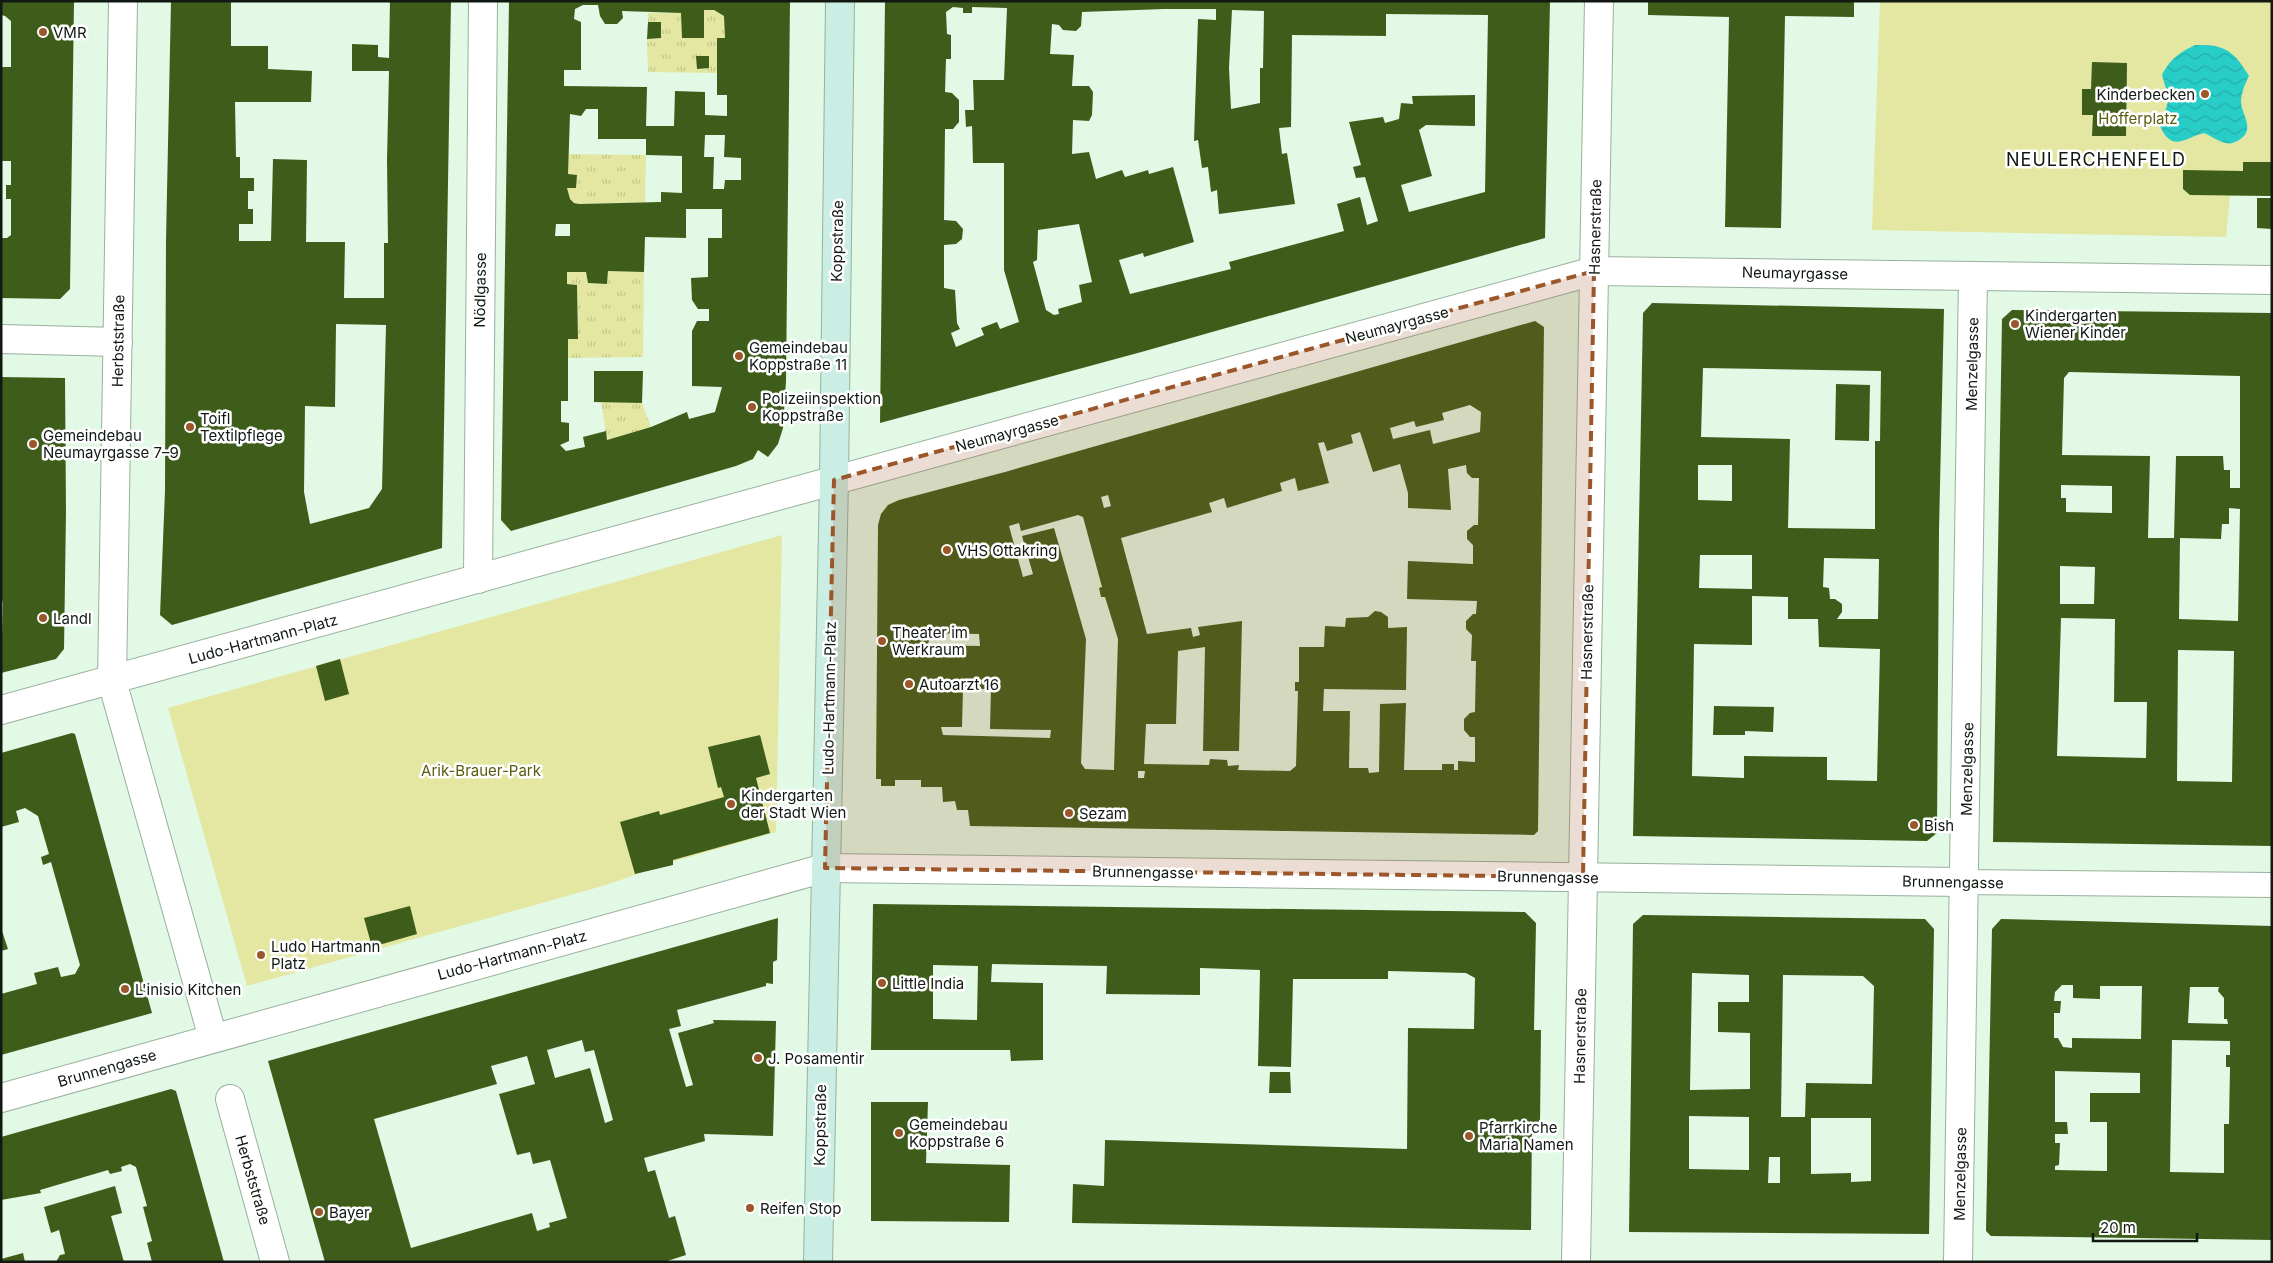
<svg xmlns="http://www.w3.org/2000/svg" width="2273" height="1263" font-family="Inter,sans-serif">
<defs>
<pattern id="grass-tufts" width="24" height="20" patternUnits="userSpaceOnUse" patternTransform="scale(1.25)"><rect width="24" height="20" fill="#e4e7a1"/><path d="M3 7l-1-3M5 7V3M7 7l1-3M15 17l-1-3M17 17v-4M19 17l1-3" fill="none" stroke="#c3c68a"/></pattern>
<pattern id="water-waves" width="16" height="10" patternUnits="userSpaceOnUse" patternTransform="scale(1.25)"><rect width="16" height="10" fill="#29cdc7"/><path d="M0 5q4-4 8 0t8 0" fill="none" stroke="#24afaa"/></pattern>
</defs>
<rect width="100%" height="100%" fill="#e1f9e5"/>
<!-- grass -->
<g fill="url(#grass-tufts)">
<polygon points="704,10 714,10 724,16 725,38 717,38 717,73 648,72 647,39 661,38 661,22 648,22 648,13 681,13 682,38 704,37"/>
<path d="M568 154 646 155 645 202 579 204C570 202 569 196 567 188H576L577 175 568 174Z"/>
<polygon points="608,271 644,272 643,357 568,358 568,339 578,339 577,285 567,284 567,272 586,272 588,283 607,284"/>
<polygon points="601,402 642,403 651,427 607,440"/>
</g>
<!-- park -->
<g fill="#e4e7a1">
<polygon points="1880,1 2272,1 2272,196 2230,196 2226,237 1872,230"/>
<polygon points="782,535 776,832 672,862 606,885 247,986 168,708"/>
</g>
<!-- water -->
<path fill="url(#water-waves)" d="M2195 45C2225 44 2234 51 2249 76 2245 84 2241 93 2241 102 2242 116 2256 130 2239 140 2234 143 2231 144 2225 143 2218 141 2211 136 2204 133 2184 138 2172 153 2160 126L2169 99 2162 75C2170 59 2179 53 2195 45Z"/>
<!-- building -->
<g fill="#3f5d1a" fill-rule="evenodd">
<polygon points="1,1 74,1 70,289 60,299 1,298 1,238 7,238 11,235 11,199 6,199 6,185 11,185 11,161 1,161 1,67 11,67 11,21 5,16 1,15"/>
<path d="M171 1H231V46H268V69L312 71 311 102H235L236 157H240V178H254V191H248V209H253V224H239V241H271L273 159 307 160 306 242H345L344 298H384V243H388L387 160 389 71H352V44L378 45V57L389 58 390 1H451L442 548 172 625 160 615 165 491 166 240ZM336 324 386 325 382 489 369 508 310 524 304 492 305 406 335 407Z"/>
<path d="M509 1H790L786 381 783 428 778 444 768 457 758 450 753 459 736 466 511 531 501 520ZM583 5H598L600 16 605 24H617L623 18 622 11 681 13 682 38H704V10H714L724 16 725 38H717V95H727V116L705 115V92L675 91 674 126H646L647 87 564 86V70H581V22L574 19 575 9ZM586 109H598V139H646V155L682 156V193L661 192V202L579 204 574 203 570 199 567 188H576L577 175 568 174 570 114 581 116ZM705 135H725L724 157 741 158V180H725L724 189H713L714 157H704ZM686 209H722V238H708V277L691 278 692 300 698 309H709V321H697L692 331V386L722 387 715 412 689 419 687 412 651 427 607 440 606 431 583 437 585 447 566 451 560 445 569 441V423L561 422V401H568V339H578L577 285 567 284V272H586L588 283 607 284 608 271 644 272 645 237 686 238ZM556 224H570V236H555Z"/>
<path d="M885 1H1550L1545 238 1145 351 880 423ZM953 7 963 8V13H972V7L1007 8 1004 80H973L974 110H965L966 127 972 126 973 163H1004V270L1019 322 1000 329 997 322 981 328 984 335 956 347 951 333 960 329 957 323 955 290 944 288V245L956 244 962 239 963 229 956 221 944 220 945 129H953L959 122V100L952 93 945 92 946 59H951V35L947 34 946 12ZM1164 9H1216V20L1198 19 1194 141 1198 140 1202 168 1208 167 1211 192 1217 190 1219 214 1295 204 1287 153 1282 154 1279 128 1291 127 1292 35 1386 36V14L1488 15 1485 192 1409 212 1401 185 1432 176 1419 130 1426 125 1475 126V95L1412 96 1413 104 1401 103 1399 119 1385 123 1383 117 1349 122 1361 165 1353 167 1356 178 1365 177 1378 221 1367 225 1360 197 1337 204 1344 231 1229 262 1231 269 1130 294 1119 260 1143 253 1144 257 1194 242 1173 167 1149 174 1148 170 1125 177 1122 170 1096 179 1089 152 1072 154 1073 120 1089 121 1092 115 1093 92 1089 86H1072L1074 55 1050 54 1052 24 1059 25 1063 30 1076 31 1081 26 1082 12ZM1232 10 1264 11 1263 68H1260V103L1231 109 1229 68ZM1079 224 1092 282 1079 285 1082 302 1058 309 1059 314 1054 315 1046 310 1033 262 1037 260 1038 230Z"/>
<polygon points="1648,1 1854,1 1854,17 1785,16 1781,228 1725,227 1729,17 1648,15"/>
<polygon points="648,22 661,22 661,38 647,39"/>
<polygon points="696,56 709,56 709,68 697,69"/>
<polygon points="2092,62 2127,63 2126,136 2092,136 2093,115 2082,115 2082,89 2091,89"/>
<polygon points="2243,162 2272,162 2272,196 2190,195 2183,189 2183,170 2243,171"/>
<polygon points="2257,198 2272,198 2272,229 2257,228"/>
<path d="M1652 303 1944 309 1939 530 1937 833 1927 841 1633 836 1643 313ZM1703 368 1881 371 1880 441H1875V529L1788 528 1790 439 1701 437ZM1698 465H1732V501L1698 500ZM1700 555H1752V589L1699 588ZM1824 558 1879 559 1878 619H1837L1842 612V604L1835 599H1830L1829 588 1823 587ZM1752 596 1788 597V619H1818L1819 647 1880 649 1877 781 1827 780V757L1744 756V778L1692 776 1694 644 1752 645Z"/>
<path d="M2012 310 2272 313V846L1993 842 2002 319ZM2069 372 2240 376V488H2230V470H2224L2223 456H2176L2174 538H2148L2150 456 2062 455 2064 378ZM2061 485 2112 486V513L2066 512V498H2061ZM2229 508 2240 509 2238 621 2179 619 2180 538 2221 539 2222 524H2229ZM2060 566 2095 567 2094 604H2060ZM2061 618 2115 619 2114 702H2147L2146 758 2057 756ZM2178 650 2234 651 2232 782 2177 781Z"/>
<path d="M1535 321 1544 327 1538 831 1534 835 970 826 968 810H957L955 801 943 802 942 787H921V780H895V786H881V779H876L878 525 881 514 888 505 899 500 1005 472ZM1470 405 1481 412 1480 432 1433 444 1430 430 1393 439 1390 428 1414 421 1416 427 1444 420 1442 413ZM1360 432 1373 472 1400 464 1408 493V508L1451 510 1448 469 1466 465 1467 473 1472 478H1479L1478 525H1474L1467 531V539L1473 545V564L1408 561 1407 599 1477 601 1476 614H1473L1466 621V629L1472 635 1471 661H1476L1475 712 1470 713 1464 719V730L1470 737H1475V762L1458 761V770H1454V764H1442V770H1404L1406 703 1380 704 1379 772 1369 773 1368 768H1349L1350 711H1323L1324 689 1406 690 1407 627 1388 628V617L1381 612 1375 611 1368 617 1346 618 1345 627 1325 626 1324 647H1299V682H1295V691H1298L1296 766 1290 771 1238 770 1239 765 1228 766 1227 760 1210 759 1209 765 1144 764 1146 724H1176L1178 651 1205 647 1203 751H1239L1242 621 1198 627 1200 635 1193 637 1191 628 1147 634 1121 538 1212 512 1209 503 1224 498 1227 508 1282 491 1280 483 1295 478 1298 491 1329 483 1318 443 1324 442 1327 451 1353 443 1351 435ZM1108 495 1111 506 1104 508 1101 497ZM1078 515 1083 517 1102 587 1099 588 1101 597H1105L1118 639 1114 770 1085 769 1081 763 1086 639 1054 528 1022 536 1033 574 1023 577 1009 526 1019 523 1021 531ZM930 633 979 634 980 646 928 645ZM963 689H991L990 729 1051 730 1050 738 943 735 941 727H962ZM1138 771H1145L1144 778H1138Z"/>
<polygon points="594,371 643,371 642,403 594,402"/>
<polygon points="1,377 65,378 66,511 64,649 56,659 1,673 3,603 1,596"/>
<polygon points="1836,384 1870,385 1869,441 1835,440"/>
<polygon points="340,659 349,694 325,701 316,666"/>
<polygon points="1714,706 1774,707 1773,732 1745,731 1745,735 1713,735"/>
<polygon points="72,733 75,734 152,1013 1,1055 1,994 37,984 34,973 58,967 61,977 75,974 80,965 51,862 43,865 41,857 49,854 38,816 25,808 16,811 19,822 1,827 1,753"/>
<polygon points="760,735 770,774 756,778 770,833 673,860 673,865 635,874 620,822 659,811 660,815 724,797 721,787 718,788 708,747"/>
<path d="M873 904 1525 912 1536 923 1534 1030H1541L1540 1123H1532L1531 1230 1072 1223 1073 1184 1104 1186 1105 1140 1407 1149 1408 1028 1474 1029 1475 978 1466 973 1388 971V979H1293L1291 1067 1258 1066 1260 970 1200 968V995L1106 994 1107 966 992 964 991 982 1043 983V1060L1011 1061 1010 1050H871ZM933 965 978 966 977 1020 933 1019Z"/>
<polygon points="410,906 417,934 372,947 364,918"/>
<path d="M1643 915 1925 919 1934 929 1929 1234 1629 1232 1633 924ZM1692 973 1749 975V1002H1718V1032L1750 1033V1089L1690 1090ZM1783 975 1863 976 1874 986 1872 1084 1806 1083 1805 1117H1781ZM1689 1116 1749 1117V1170L1689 1169ZM1811 1118H1871V1181L1851 1182V1173L1811 1174ZM1769 1157H1780V1183H1768Z"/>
<path d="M778 918 777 960 773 962V984L766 983V986L677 1010 681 1026 669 1029 686 1087 693 1085 678 1033 714 1023 713 1020 776 1021 773 1136 704 1134 705 1141 644 1158 648 1172 655 1170 669 1218 675 1216 686 1255 664 1262H325L268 1061ZM582 1040 585 1052 594 1050 613 1120 605 1123 590 1068 555 1078 547 1050ZM527 1056 535 1084 499 1094 517 1155 530 1152 533 1164 550 1160 567 1218 549 1223 550 1227 537 1231 532 1213 411 1248 374 1119 497 1084 491 1066Z"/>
<path d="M2001 919 2272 926V1240L1991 1236 1986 1231 1992 929ZM2062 985H2073V998L2100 999V986H2142L2141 1039 2072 1038V1048L2063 1047 2058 1038H2054V1013H2060L2061 1001H2054L2055 992ZM2190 987H2219L2218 991 2224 998V1019H2227L2228 1024 2188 1023ZM2172 1040 2230 1041V1055H2226V1067H2230L2229 1124H2224V1173L2170 1172ZM2055 1071 2140 1073V1093H2090V1122H2107V1171L2055 1170V1166L2059 1165 2060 1143H2055V1134H2068L2067 1122H2055Z"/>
<polygon points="1,928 8,949 1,951"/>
<polygon points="1270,1072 1290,1072 1291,1093 1269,1093"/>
<polygon points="171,1089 176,1091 224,1262 152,1262 147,1243 152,1241 143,1207 147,1206 136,1167 130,1164 121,1167 122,1171 110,1174 108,1170 40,1190 41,1193 1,1200 1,1137"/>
<polygon points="871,1102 928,1102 926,1163 1010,1165 1009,1222 871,1221"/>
<polygon points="115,1186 122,1213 111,1216 124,1262 56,1262 60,1255 65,1254 59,1230 51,1233 44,1207"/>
<polygon points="23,1253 25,1262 1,1262 1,1259"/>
</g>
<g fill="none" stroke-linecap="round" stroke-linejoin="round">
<!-- pedestrian casing -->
<g stroke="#99b09d" stroke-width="26">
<polyline id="pedestrian" points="1965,882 2272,885"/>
</g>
<!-- minor casing -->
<g stroke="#99b09d" stroke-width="30">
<g id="minor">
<polyline points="123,1 112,681 213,1038"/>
<polyline points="1,339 118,342"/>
<polyline points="478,579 483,1"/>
<polyline points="1,710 1594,271 2272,280"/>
<polyline points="1,1098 825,868 1965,882"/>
<polyline points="230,1099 275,1262"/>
<polyline points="1576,1262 1599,1"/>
<polyline points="1958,1262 1973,276"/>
</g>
</g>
<!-- secondary casing -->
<g stroke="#99b09d" stroke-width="30">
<polyline id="secondary" points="818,1262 834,480 840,1"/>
</g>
<!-- pedestrian -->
<use href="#pedestrian" stroke="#fff" stroke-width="24"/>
<!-- minor -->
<use href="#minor" stroke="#fff" stroke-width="28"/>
<!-- secondary -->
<use href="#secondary" stroke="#caeee4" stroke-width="28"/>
</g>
<!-- marked area -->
<path fill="#9b562a" fill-opacity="0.2" stroke="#9b562a" stroke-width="4" stroke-dasharray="10 6" stroke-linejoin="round" d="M1594 271 1583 877 825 868 834 480Z"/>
<!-- markers -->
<g fill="#9b562a" stroke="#fff" stroke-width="2">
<circle cx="43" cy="32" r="5"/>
<circle cx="2205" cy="94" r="5"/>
<circle cx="2015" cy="324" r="5"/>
<circle cx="739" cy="356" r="5"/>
<circle cx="752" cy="407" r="5"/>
<circle cx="190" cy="427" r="5"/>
<circle cx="33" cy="444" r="5"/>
<circle cx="947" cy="550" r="5"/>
<circle cx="43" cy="618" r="5"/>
<circle cx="882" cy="641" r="5"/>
<circle cx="909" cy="684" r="5"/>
<circle cx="731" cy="804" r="5"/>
<circle cx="1069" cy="813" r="5"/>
<circle cx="1914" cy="825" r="5"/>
<circle cx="261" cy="955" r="5"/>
<circle cx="882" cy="983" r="5"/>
<circle cx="125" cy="989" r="5"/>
<circle cx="758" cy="1058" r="5"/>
<circle cx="899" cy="1133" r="5"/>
<circle cx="1469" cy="1136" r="5"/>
<circle cx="750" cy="1208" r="5"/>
<circle cx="319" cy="1212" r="5"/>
</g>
<g text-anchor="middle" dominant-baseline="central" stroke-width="5" stroke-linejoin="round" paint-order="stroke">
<!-- poi labels -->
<g font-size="15" fill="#111912" stroke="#fff" text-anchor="start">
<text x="53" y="32">VMR</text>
<text x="2195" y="94" text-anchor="end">Kinderbecken</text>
<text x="2025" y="315">Kindergarten<tspan x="2025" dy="17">Wiener Kinder</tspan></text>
<text x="749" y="347">Gemeindebau<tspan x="749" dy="17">Koppstraße 11</tspan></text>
<text x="762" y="398">Polizeiinspektion<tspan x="762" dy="17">Koppstraße</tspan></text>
<text x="200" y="418">Toifl<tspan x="200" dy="17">Textilpflege</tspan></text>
<text x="43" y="435">Gemeindebau<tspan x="43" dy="17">Neumayrgasse 7–9</tspan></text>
<text x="957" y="550">VHS Ottakring</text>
<text x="53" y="618">Landl</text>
<text x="892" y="632">Theater im<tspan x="892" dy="17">Werkraum</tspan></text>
<text x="919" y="684">Autoarzt 16</text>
<text x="741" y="795">Kindergarten<tspan x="741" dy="17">der Stadt Wien</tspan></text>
<text x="1079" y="813">Sezam</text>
<text x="1924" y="825">Bish</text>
<text x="271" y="946">Ludo Hartmann<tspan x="271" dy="17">Platz</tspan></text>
<text x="892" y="983">Little India</text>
<text x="135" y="989">L'inisio Kitchen</text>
<text x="768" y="1058">J. Posamentir</text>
<text x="909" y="1124">Gemeindebau<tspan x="909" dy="17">Koppstraße 6</tspan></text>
<text x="1479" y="1127">Pfarrkirche<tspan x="1479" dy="17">Maria Namen</tspan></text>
<text x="760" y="1208">Reifen Stop</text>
<text x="329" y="1212">Bayer</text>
</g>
<!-- park labels -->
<g font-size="15" fill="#5a5c0f" stroke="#fff">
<text x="2138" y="118">Hofferplatz</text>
<text x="481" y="770">Arik-Brauer-Park</text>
</g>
<!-- street labels -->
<g font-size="15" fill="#111912" stroke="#fff">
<text transform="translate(1595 227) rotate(-89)">Hasnerstraße</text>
<text transform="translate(837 241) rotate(-89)">Koppstraße</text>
<text transform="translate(1795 273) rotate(1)">Neumayrgasse</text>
<text transform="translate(480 290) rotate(-89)">Nödlgasse</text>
<text transform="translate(1397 325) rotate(-15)">Neumayrgasse</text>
<text transform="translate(118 341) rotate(-89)">Herbststraße</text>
<text transform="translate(1972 364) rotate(-89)">Menzelgasse</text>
<text transform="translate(1007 433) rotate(-15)">Neumayrgasse</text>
<text transform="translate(1587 632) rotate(-89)">Hasnerstraße</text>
<text transform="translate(263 639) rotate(-15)">Ludo-Hartmann-Platz</text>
<text transform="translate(829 698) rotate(-89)">Ludo-Hartmann-Platz</text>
<text transform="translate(1967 769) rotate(-89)">Menzelgasse</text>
<text transform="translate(1143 872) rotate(1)">Brunnengasse</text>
<text transform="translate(1548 877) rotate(1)">Brunnengasse</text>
<text transform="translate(1953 882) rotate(1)">Brunnengasse</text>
<text transform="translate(512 955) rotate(-15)">Ludo-Hartmann-Platz</text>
<text transform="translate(1580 1036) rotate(-89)">Hasnerstraße</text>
<text transform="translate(107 1068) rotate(-16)">Brunnengasse</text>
<text transform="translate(820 1125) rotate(-89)">Koppstraße</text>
<text transform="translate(1960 1174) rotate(-89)">Menzelgasse</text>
<text transform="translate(253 1180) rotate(74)">Herbststraße</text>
</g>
<!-- quarter labels -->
<g font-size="18" letter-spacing="1" fill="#111912" stroke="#fff">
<text x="2096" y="159">NEULERCHENFELD</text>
</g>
</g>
<!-- border -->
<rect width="2273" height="1263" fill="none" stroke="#111912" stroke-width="5"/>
<!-- scale -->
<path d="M2093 1233v8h104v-8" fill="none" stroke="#111912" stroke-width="2.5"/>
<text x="2100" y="1233" font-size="15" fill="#111912" stroke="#ffffff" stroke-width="4" paint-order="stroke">20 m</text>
</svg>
